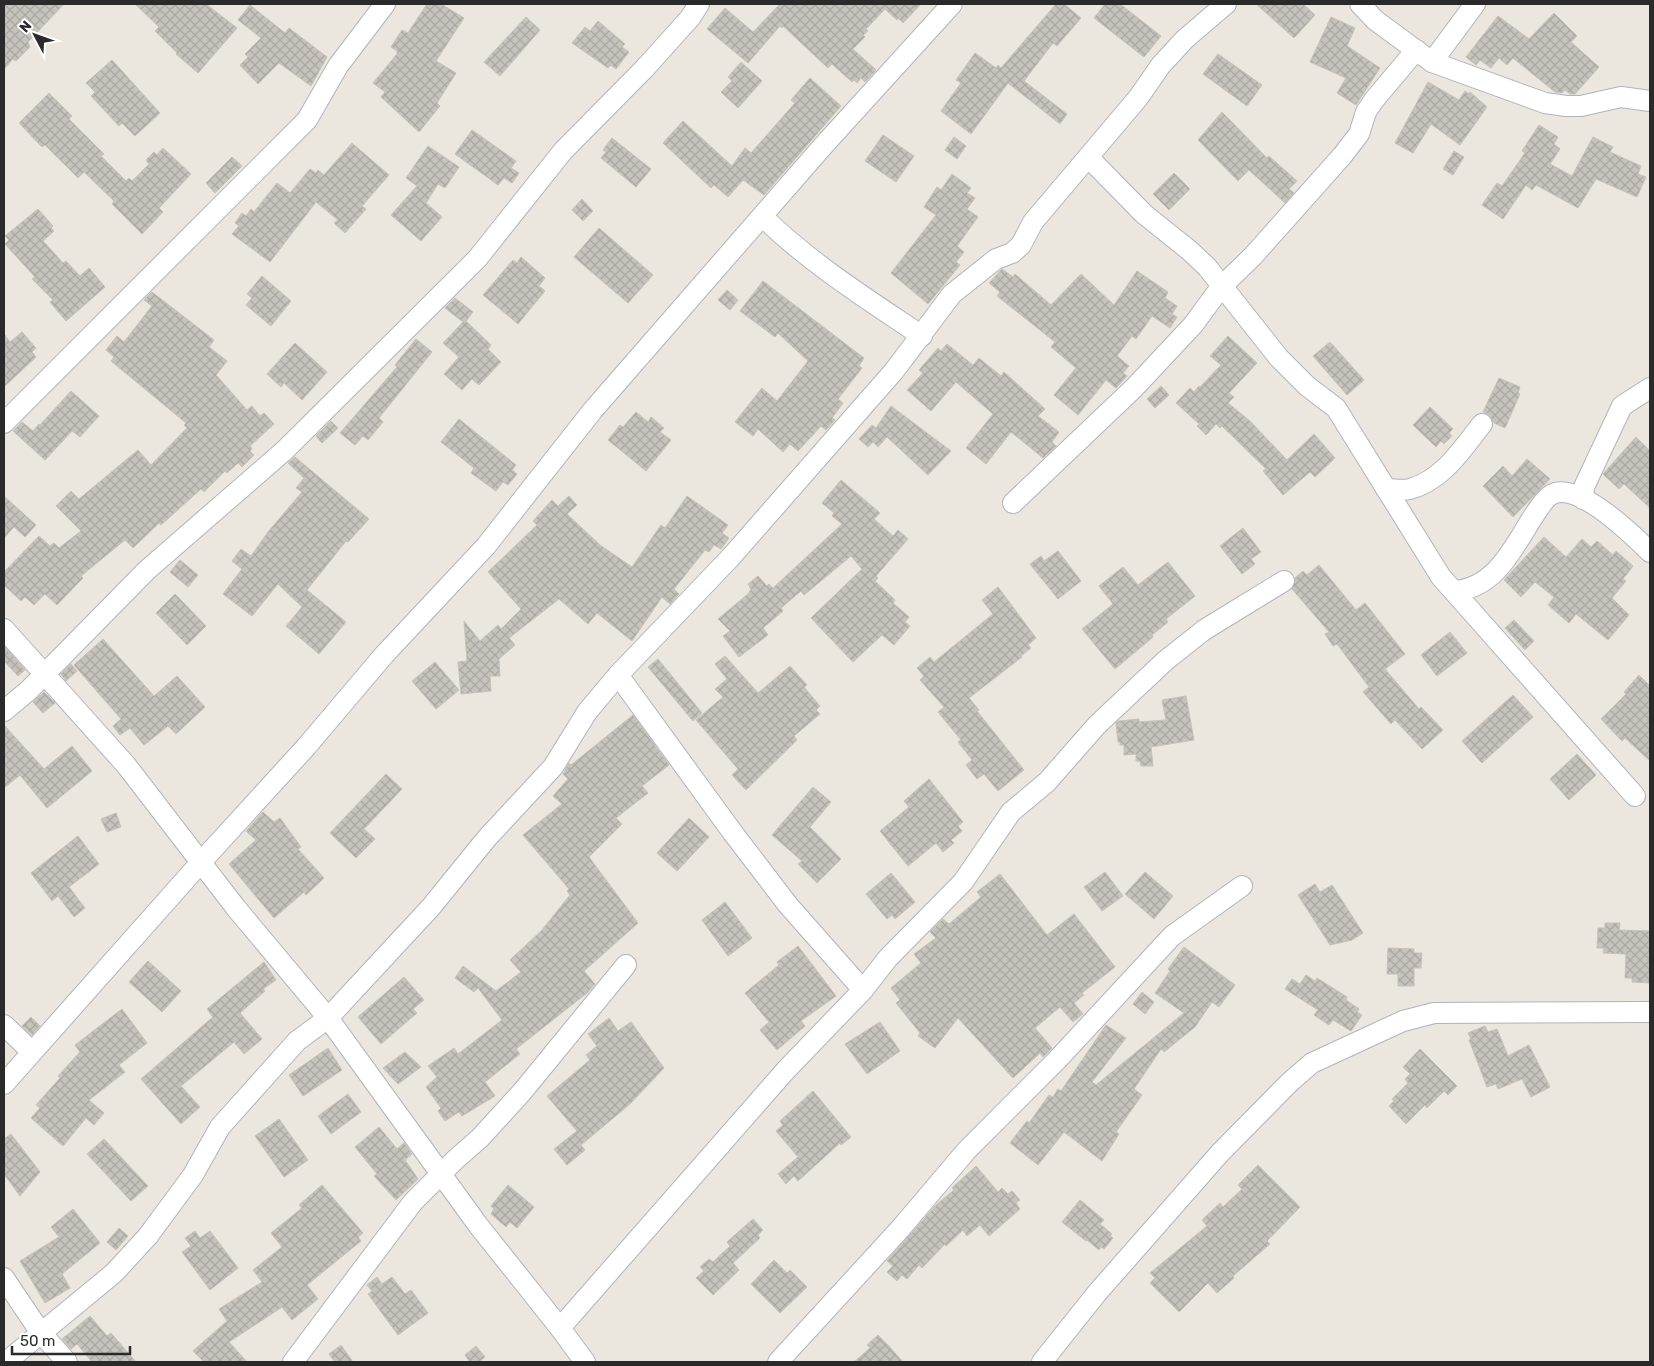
<svg xmlns="http://www.w3.org/2000/svg" width="1654" height="1366" font-family="Rubik,sans-serif">
<defs>
<pattern id="building-cross-hatch" width="8" height="8" patternUnits="userSpaceOnUse" patternTransform="scale(1.25)"><rect width="8" height="8" fill="#c6c3bd"/><path d="M0 0l8 8M0 8l8-8" fill="none" stroke="#aaa8a3"/></pattern>
</defs>
<rect width="100%" height="100%" fill="#ebe6de"/>
<!-- building -->
<g fill="url(#building-cross-hatch)" stroke="#c6c2b8">
<polygon points="4,4 64,4 28,42 30,47 16,61 13,59 4,69"/>
<polygon points="135,4 206,4 237,28 198,73 176,54 177,53 155,31 159,27"/>
<polygon points="427,4 441,4 464,18 436,61 456,73 437,103 440,106 419,132 381,97 385,92 373,83 397,54 397,51 391,47 402,30 408,33"/>
<polygon points="780,4 921,4 903,23 898,18 897,20 885,9 866,29 868,31 863,35 865,37 853,49 876,70 865,82 861,78 857,83 854,80 852,82 832,64 828,68 783,26 782,28 780,26 748,63 707,29 725,8 753,32"/>
<polygon points="1056,4 1064,4 1081,18 1057,46 1053,43 1024,81 1067,114 1060,124 1008,83 971,134 941,111 961,83 956,80 975,53 996,68 998,65 1001,68"/>
<polygon points="1105,4 1120,4 1161,36 1144,57 1094,18"/>
<polygon points="1256,4 1303,4 1315,15 1294,38"/>
<polygon points="250,5 285,33 289,28 327,57 311,86 279,63 258,84 240,65 248,57 245,54 261,38 238,20"/>
<polygon points="1554,13 1577,36 1571,42 1599,67 1575,94 1570,94 1565,90 1562,93 1555,92 1513,58 1507,65 1499,58 1491,68 1480,60 1476,65 1466,57 1498,16 1529,39"/>
<polygon points="526,17 540,30 500,76 484,62"/>
<polygon points="1331,17 1355,28 1347,46 1380,68 1356,105 1337,93 1346,78 1310,62"/>
<polygon points="598,21 625,44 622,47 629,52 616,69 611,65 608,68 572,43 585,27 590,31"/>
<polygon points="1218,54 1262,85 1247,106 1203,74"/>
<polygon points="112,60 160,113 135,136 122,123 119,126 91,96 95,92 86,83"/>
<polygon points="741,62 762,81 738,108 721,92 732,81 728,77"/>
<polygon points="810,78 841,106 764,195 743,180 728,197 714,185 711,188 663,143 683,121 732,166 745,148 751,153 795,103 791,100"/>
<polygon points="1428,82 1459,100 1465,91 1469,94 1470,92 1487,107 1460,145 1431,124 1413,153 1395,143"/>
<polygon points="49,93 72,116 69,119 104,154 101,156 126,181 129,178 132,181 149,164 146,160 154,152 157,155 163,148 191,174 159,208 163,212 142,234 112,204 114,201 84,172 78,178 45,145 42,147 19,123"/>
<polygon points="1222,112 1267,158 1269,156 1297,181 1289,189 1294,193 1285,203 1249,170 1238,181 1198,140"/>
<polygon points="1539,125 1558,137 1554,144 1560,149 1550,164 1572,176 1593,137 1613,147 1610,152 1641,166 1638,174 1646,177 1637,197 1596,179 1578,208 1536,185 1532,190 1526,185 1503,219 1482,205 1497,183 1502,186 1525,153 1522,151"/>
<polygon points="472,130 516,161 511,168 519,173 512,183 504,178 498,185 455,154"/>
<polygon points="883,135 914,156 896,182 865,161"/>
<polygon points="954,137 966,146 957,159 945,150"/>
<polygon points="612,138 651,169 636,187 601,158 606,152 603,150"/>
<polygon points="352,143 389,175 362,206 366,209 345,233 334,223 338,220 316,202 270,262 232,234 239,226 235,223 242,213 246,216 251,209 254,212 277,183 290,193 310,169 316,173 318,170 324,175"/>
<polygon points="428,146 459,167 445,188 438,184 426,203 442,217 421,241 391,215 417,186 406,178"/>
<polygon points="1454,151 1464,157 1453,175 1443,169"/>
<polygon points="232,157 242,166 215,193 206,183"/>
<polygon points="1174,173 1190,189 1169,210 1153,194"/>
<polygon points="952,174 971,188 967,193 975,198 967,209 978,217 957,246 964,252 956,262 960,265 928,304 891,273 936,215 924,207 937,187 941,190"/>
<polygon points="582,199 593,211 583,221 572,210"/>
<polygon points="38,209 53,226 51,228 54,231 43,241 63,263 66,261 80,276 89,268 105,287 66,321 50,302 53,300 32,279 35,277 5,244 9,240 5,236"/>
<polygon points="599,228 653,275 628,303 574,257"/>
<polygon points="521,257 545,278 539,286 545,291 518,324 483,295 513,260 517,263"/>
<polygon points="1002,269 1013,277 1015,274 1051,305 1081,274 1114,305 1137,271 1168,292 1165,298 1177,306 1172,314 1177,317 1170,328 1152,316 1136,339 1132,336 1117,356 1129,366 1123,373 1127,376 1116,388 1106,380 1078,415 1054,395 1076,368 1051,347 1055,342 997,296 1000,292 989,283"/>
<polygon points="262,276 291,301 271,326 246,305 252,298 247,294"/>
<polygon points="763,281 864,358 859,366 862,368 838,399 843,403 832,418 835,420 826,430 821,426 798,451 790,444 783,452 758,429 753,436 735,422 762,388 777,401 808,361 778,333 775,337 740,311"/>
<polygon points="727,290 738,300 730,310 718,300"/>
<polygon points="152,292 214,340 209,347 227,361 216,375 247,410 252,406 260,416 264,413 274,424 250,446 252,448 250,451 254,455 242,467 238,463 227,473 225,471 204,492 201,489 161,525 159,523 133,548 125,540 81,576 83,578 57,605 45,594 34,605 25,597 21,601 4,585 4,572 39,536 50,546 54,543 59,548 81,531 56,506 71,491 79,499 138,450 151,465 187,428 184,425 186,423 111,361 114,357 106,350 117,336 124,342 152,306 144,300"/>
<polygon points="455,298 473,312 466,321 491,345 488,349 501,362 479,385 472,379 462,390 444,374 459,357 443,343 463,322 445,308"/>
<polygon points="22,332 36,348 32,352 36,357 4,387 4,334 10,342"/>
<polygon points="1228,336 1257,363 1229,393 1234,397 1228,403 1251,422 1287,460 1314,434 1335,458 1315,477 1310,472 1283,495 1263,471 1266,469 1222,426 1220,428 1216,424 1206,435 1197,426 1199,424 1176,403 1190,388 1194,392 1199,386 1200,387 1221,365 1210,356"/>
<polygon points="416,339 432,352 379,418 383,422 368,440 363,436 355,445 340,433 397,367 395,365"/>
<polygon points="1330,342 1364,380 1347,395 1313,356"/>
<polygon points="295,343 327,372 302,400 284,383 281,387 267,374"/>
<polygon points="947,344 973,365 979,358 1001,376 1004,372 1045,409 1038,416 1059,432 1052,442 1056,446 1043,458 1011,432 986,464 966,448 993,414 956,382 931,411 907,390 923,373 919,370 938,348 941,351"/>
<polygon points="1499,378 1520,387 1518,393 1520,394 1505,428 1494,423 1490,415 1483,412"/>
<polygon points="1161,386 1169,395 1155,408 1147,399"/>
<polygon points="71,391 99,416 80,437 72,431 45,460 13,431 22,422 33,431 39,424 40,425"/>
<polygon points="891,406 951,451 928,475 887,437 878,447 873,442 868,447 859,439 872,425 876,428"/>
<polygon points="1430,407 1453,429 1449,433 1452,436 1444,444 1441,441 1436,447 1413,425"/>
<polygon points="636,412 648,422 651,417 664,428 660,432 671,440 646,471 608,440 620,425 623,427"/>
<polygon points="459,419 516,465 512,470 517,474 508,485 503,482 496,491 471,473 474,468 441,442"/>
<polygon points="331,421 338,428 322,443 316,436"/>
<polygon points="1636,437 1650,451 1650,508 1624,484 1619,489 1603,474"/>
<polygon points="295,457 369,519 348,542 346,541 307,590 346,622 319,654 286,626 302,607 278,584 252,616 223,594 242,569 232,561 241,549 251,556 268,532 302,492 296,488 304,478 288,463"/>
<polygon points="1527,459 1550,479 1513,517 1483,486 1503,466 1512,476"/>
<polygon points="841,480 880,513 874,519 893,536 898,530 908,539 876,576 878,578 875,581 895,600 893,603 909,617 905,622 910,626 894,645 882,635 853,662 811,618 862,569 851,556 804,595 801,591 781,608 783,611 763,628 768,635 739,657 723,636 730,631 718,619 748,594 751,589 748,584 758,576 767,586 769,584 773,588 842,524 832,516 834,513 822,503"/>
<polygon points="4,496 36,525 25,537 14,527 4,538"/>
<polygon points="569,496 577,505 567,514 600,545 632,567 661,525 665,528 687,496 728,525 722,533 729,538 721,549 714,545 709,552 705,550 674,589 679,594 670,604 662,597 632,641 597,613 588,624 559,599 509,638 515,645 499,659 500,676 490,676 491,691 461,694 458,662 467,661 464,621 480,641 498,625 501,629 521,609 488,572 537,525 533,521 552,500 558,506"/>
<polygon points="1243,528 1261,552 1251,559 1255,564 1242,574 1220,546"/>
<polygon points="1544,537 1566,557 1582,539 1591,547 1597,541 1613,555 1616,551 1633,566 1623,579 1626,581 1612,598 1629,615 1608,640 1576,614 1569,623 1548,605 1554,597 1535,582 1521,597 1504,580"/>
<polygon points="1058,551 1081,581 1058,599 1030,564 1041,556 1044,561"/>
<polygon points="180,560 198,575 188,587 170,572"/>
<polygon points="1168,562 1195,596 1166,619 1168,622 1152,635 1153,637 1115,669 1082,629 1113,604 1099,586 1123,567 1138,585"/>
<polygon points="1319,565 1356,610 1365,603 1405,654 1385,669 1419,709 1421,707 1443,730 1422,749 1395,720 1391,724 1363,692 1369,687 1337,644 1333,646 1325,634 1329,632 1292,589 1295,578 1303,571 1307,575"/>
<polygon points="998,587 1036,638 1028,645 1031,648 1021,656 1022,657 969,698 979,710 977,711 1024,770 998,791 984,774 977,779 966,765 972,760 958,742 961,740 938,712 944,707 920,680 924,676 917,668 930,657 934,662 993,614 982,600"/>
<polygon points="175,594 206,626 187,645 156,613"/>
<polygon points="1514,620 1534,641 1525,650 1505,628"/>
<polygon points="1450,632 1467,653 1437,676 1421,655"/>
<polygon points="103,639 154,696 177,676 205,707 176,734 168,726 144,745 130,728 120,735 113,726 121,719 74,665"/>
<polygon points="4,646 25,670 18,676 4,661"/>
<polygon points="725,656 758,693 790,666 807,685 804,687 820,706 816,710 820,714 794,736 797,740 746,790 732,775 738,769 696,720 723,697 715,689 727,679 715,664"/>
<polygon points="658,659 702,713 693,721 648,667"/>
<polygon points="435,662 459,690 436,709 412,681"/>
<polygon points="71,664 77,671 66,681 61,674"/>
<polygon points="1639,675 1650,686 1650,761 1625,738 1622,741 1601,719 1626,694 1624,692"/>
<polygon points="44,692 55,703 43,713 33,702"/>
<polygon points="1513,695 1533,717 1482,763 1462,741"/>
<polygon points="1186,696 1194,740 1151,747 1153,766 1141,766 1140,761 1136,761 1136,754 1124,755 1124,745 1120,745 1120,742 1118,742 1116,723 1119,721 1139,719 1139,722 1166,720 1162,700"/>
<polygon points="633,715 669,765 642,786 648,793 616,818 622,824 589,857 638,923 584,971 595,984 587,993 516,1049 520,1054 485,1082 495,1096 462,1116 459,1112 445,1121 438,1111 441,1108 426,1087 437,1077 428,1066 454,1048 458,1054 502,1020 478,988 474,992 455,978 463,966 496,991 521,972 510,960 542,930 570,895 567,891 569,889 523,835 562,804 553,796 568,779 563,774 569,763 571,765"/>
<polygon points="4,725 44,769 72,746 92,771 47,808 20,775 4,788"/>
<polygon points="1577,754 1596,775 1569,800 1550,779"/>
<polygon points="386,774 402,789 364,829 375,839 356,858 330,833"/>
<polygon points="929,779 963,822 958,826 962,831 951,840 954,843 943,852 936,843 908,866 880,831 909,807 904,801"/>
<polygon points="813,787 831,802 810,827 841,859 817,883 798,864 802,861 772,835"/>
<polygon points="263,812 274,822 280,818 301,847 298,849 324,878 306,895 304,892 274,918 229,864 256,840 246,831"/>
<polygon points="116,813 121,827 107,832 101,819"/>
<polygon points="689,818 709,837 677,871 657,853"/>
<polygon points="78,836 99,864 69,887 85,908 74,917 58,896 52,901 31,873"/>
<polygon points="1105,872 1123,896 1102,911 1084,887"/>
<polygon points="1145,872 1173,896 1154,919 1125,894"/>
<polygon points="891,873 915,902 895,919 892,915 887,919 866,894"/>
<polygon points="1000,874 1047,935 1074,914 1115,967 1082,993 1084,995 1074,1003 1083,1014 1073,1022 1060,1007 1035,1028 1052,1048 1043,1057 1040,1053 1013,1078 958,1018 935,1048 918,1036 920,1033 896,1003 900,1000 891,988 921,963 914,954 936,938 930,932 943,919 949,924 981,897 977,892"/>
<polygon points="1315,884 1320,892 1332,885 1363,933 1352,940 1330,945 1298,895"/>
<polygon points="725,902 752,938 728,956 702,920"/>
<polygon points="1605,923 1620,923 1619,930 1650,931 1650,983 1632,982 1632,978 1625,978 1626,954 1603,953 1604,948 1597,948 1598,928 1605,928"/>
<polygon points="798,946 836,996 801,1021 805,1026 777,1050 760,1030 769,1022 745,993 779,965 777,962"/>
<polygon points="1184,947 1235,985 1219,1007 1212,1002 1195,1027 1164,1052 1161,1049 1134,1089 1142,1095 1116,1132 1119,1134 1102,1161 1064,1132 1038,1165 1010,1143 1027,1121 1029,1123 1049,1095 1053,1097 1058,1089 1061,1091 1106,1025 1126,1038 1092,1082 1096,1085 1184,1013 1155,993 1170,971 1168,969"/>
<polygon points="1388,948 1414,949 1414,953 1422,953 1421,968 1414,968 1414,986 1398,986 1398,974 1387,974"/>
<polygon points="148,961 181,991 162,1012 129,982"/>
<polygon points="264,962 276,980 263,989 265,991 240,1013 262,1039 244,1054 234,1042 181,1086 200,1107 181,1124 141,1079 213,1017 207,1009"/>
<polygon points="1306,975 1315,981 1317,978 1347,997 1346,1000 1359,1009 1357,1012 1362,1015 1351,1031 1333,1020 1329,1025 1314,1015 1318,1010 1285,989 1292,979 1300,984"/>
<polygon points="404,977 424,1000 413,1009 417,1013 381,1044 358,1017"/>
<polygon points="1142,992 1154,1002 1145,1014 1133,1004"/>
<polygon points="122,1009 147,1043 119,1065 125,1072 89,1100 104,1113 94,1125 86,1118 63,1146 31,1118 40,1108 36,1105 60,1078 58,1076 80,1052 75,1045"/>
<polygon points="31,1017 40,1026 32,1035 22,1026"/>
<polygon points="609,1018 618,1031 631,1022 664,1068 630,1104 581,1145 585,1150 567,1165 554,1149 577,1131 547,1096 590,1060 586,1055 597,1046 588,1034"/>
<polygon points="880,1022 900,1051 867,1074 845,1044"/>
<polygon points="1485,1026 1488,1032 1497,1029 1508,1056 1529,1045 1550,1087 1531,1097 1522,1079 1498,1089 1496,1084 1487,1087 1469,1040 1471,1039 1468,1033"/>
<polygon points="328,1048 342,1070 303,1096 289,1075"/>
<polygon points="1420,1049 1457,1086 1448,1095 1444,1091 1427,1108 1425,1105 1406,1124 1389,1106 1394,1101 1392,1099 1408,1083 1405,1079 1410,1074 1403,1067"/>
<polygon points="405,1052 421,1067 398,1084 383,1068"/>
<polygon points="813,1091 851,1137 841,1145 840,1143 798,1181 794,1176 786,1184 778,1174 798,1157 776,1131 783,1125 780,1121"/>
<polygon points="348,1094 361,1112 331,1134 318,1116"/>
<polygon points="279,1119 308,1160 284,1177 255,1136"/>
<polygon points="379,1127 397,1149 404,1143 412,1154 405,1160 418,1179 396,1200 374,1176 377,1174 355,1147"/>
<polygon points="11,1134 40,1172 20,1196 4,1174 4,1139"/>
<polygon points="104,1139 148,1186 131,1201 87,1154"/>
<polygon points="1258,1165 1300,1207 1267,1241 1270,1244 1233,1276 1234,1278 1217,1293 1208,1283 1179,1312 1150,1283 1155,1278 1150,1273 1207,1226 1202,1220 1220,1203 1223,1207 1242,1189 1238,1185"/>
<polygon points="976,1166 998,1192 1002,1188 1008,1194 1012,1191 1020,1200 1016,1203 1020,1209 989,1236 980,1225 967,1236 963,1230 946,1246 945,1244 922,1268 919,1265 907,1279 902,1275 897,1281 887,1272 893,1266 887,1261 936,1205 954,1190 952,1188"/>
<polygon points="322,1185 363,1233 358,1237 361,1241 307,1285 318,1299 292,1320 282,1307 229,1342 247,1362 204,1362 193,1351 227,1321 219,1309 262,1282 253,1270 282,1247 271,1233 302,1208 299,1205"/>
<polygon points="508,1185 534,1207 517,1228 510,1222 506,1227 491,1214 494,1209 491,1206"/>
<polygon points="1080,1200 1104,1220 1100,1224 1112,1234 1110,1236 1113,1238 1104,1249 1101,1247 1099,1250 1087,1240 1086,1241 1062,1222"/>
<polygon points="73,1209 100,1243 62,1274 70,1288 45,1303 20,1261 59,1237 51,1227"/>
<polygon points="753,1219 763,1230 758,1235 760,1238 733,1263 739,1270 713,1295 696,1278 704,1271 700,1267 709,1259 713,1262 730,1246 727,1242"/>
<polygon points="119,1228 128,1236 116,1250 107,1242"/>
<polygon points="195,1231 200,1238 210,1231 238,1268 210,1290 182,1252 191,1246 185,1238"/>
<polygon points="774,1260 787,1273 790,1270 807,1287 780,1313 751,1284"/>
<polygon points="377,1277 382,1284 392,1277 405,1294 411,1290 428,1313 398,1335 368,1294 372,1291 367,1285"/>
<polygon points="90,1316 107,1336 111,1333 136,1362 92,1362 77,1344 71,1349 62,1339"/>
<polygon points="878,1335 888,1345 903,1362 854,1362 870,1348 867,1345"/>
<polygon points="341,1345 353,1362 335,1362 329,1354"/>
<polygon points="476,1346 485,1357 479,1362 470,1362 465,1355"/>
</g>
<g fill="none" stroke-linecap="round" stroke-linejoin="round">
<!-- minor casing -->
<g stroke="#b1b3bc" stroke-width="22">
<g id="minor">
<polyline points="1360,4 1375,20 1432,62 1545,103 1566,106 1581,106 1621,97 1650,101"/>
<polyline points="1432,62 1475,4"/>
<polyline points="1089,158 1144,214 1189,250 1207,267 1279,358 1307,386 1336,408 1441,577 1635,796"/>
<path d="M763 217C810 263 867 299 922 336"/>
<polyline points="4,423 307,120 338,66 385,4"/>
<path d="M1386 489C1394 489 1403 491 1410 489 1443 480 1462 449 1482 424"/>
<polyline points="1583,499 1584,487 1622,406 1650,388"/>
<polyline points="1013,503 1134,388 1193,325 1221,287 1253,256 1342,156 1359,134 1366,112 1374,100 1416,50"/>
<path d="M1455 591C1500 587 1516 540 1539 508 1543 502 1548 495 1555 493 1582 485 1633 535 1650 552"/>
<polyline points="4,629 126,765 236,908 328,1018 478,1225 560,1328 585,1362"/>
<polyline points="618,675 733,833 788,905 863,990"/>
<polyline points="4,711 29,690 147,570 285,450 477,259 563,151 645,68 690,18 699,4"/>
<polyline points="4,1025 32,1052"/>
<polyline points="4,1084 202,861 306,747 384,655 486,546 593,410 823,146 952,4"/>
<polyline points="4,1278 41,1333 67,1362"/>
<polyline points="560,1328 786,1070 863,990 888,958 963,882 1011,812 1047,782 1097,725 1165,661 1204,630 1284,581"/>
<polyline points="6,1362 114,1273 148,1236 193,1175 220,1127 297,1041 328,1018 431,907 487,838 553,767 587,712 618,675 730,558 894,371 952,294 996,259 1012,253 1021,245 1033,222 1138,98 1161,65 1185,39 1226,4"/>
<polyline points="293,1362 413,1202 455,1160 480,1138 522,1092 626,965"/>
<polyline points="778,1362 900,1229 967,1150 1058,1059 1172,936 1242,886"/>
<polyline points="1042,1362 1097,1293 1220,1153 1290,1082 1312,1063 1403,1021 1434,1013 1650,1012"/>
</g>
</g>
<!-- minor -->
<use href="#minor" stroke="#fff" stroke-width="20"/>
</g>
<!-- border -->
<rect width="1654" height="1366" fill="none" stroke="#2a2a2a" stroke-width="10"/>
<!-- north arrow -->
<g transform="translate(35 35) rotate(311)" stroke="#ffffff" stroke-width="4" paint-order="stroke">
<path d="M0-4L9 19L0 12L-9 19Z" fill="#2a2a2a"/>
<text y="-8" font-size="14" font-weight="bold" text-anchor="middle" fill="#2a2a2a">N</text>
</g>
<!-- scale -->
<path d="M12 1346v8h118v-8" fill="none" stroke="#2a2a2a" stroke-width="2.5"/>
<text x="20" y="1346" font-size="15" fill="#2a2a2a" stroke="#ffffff" stroke-width="4" paint-order="stroke">50 m</text>
</svg>
